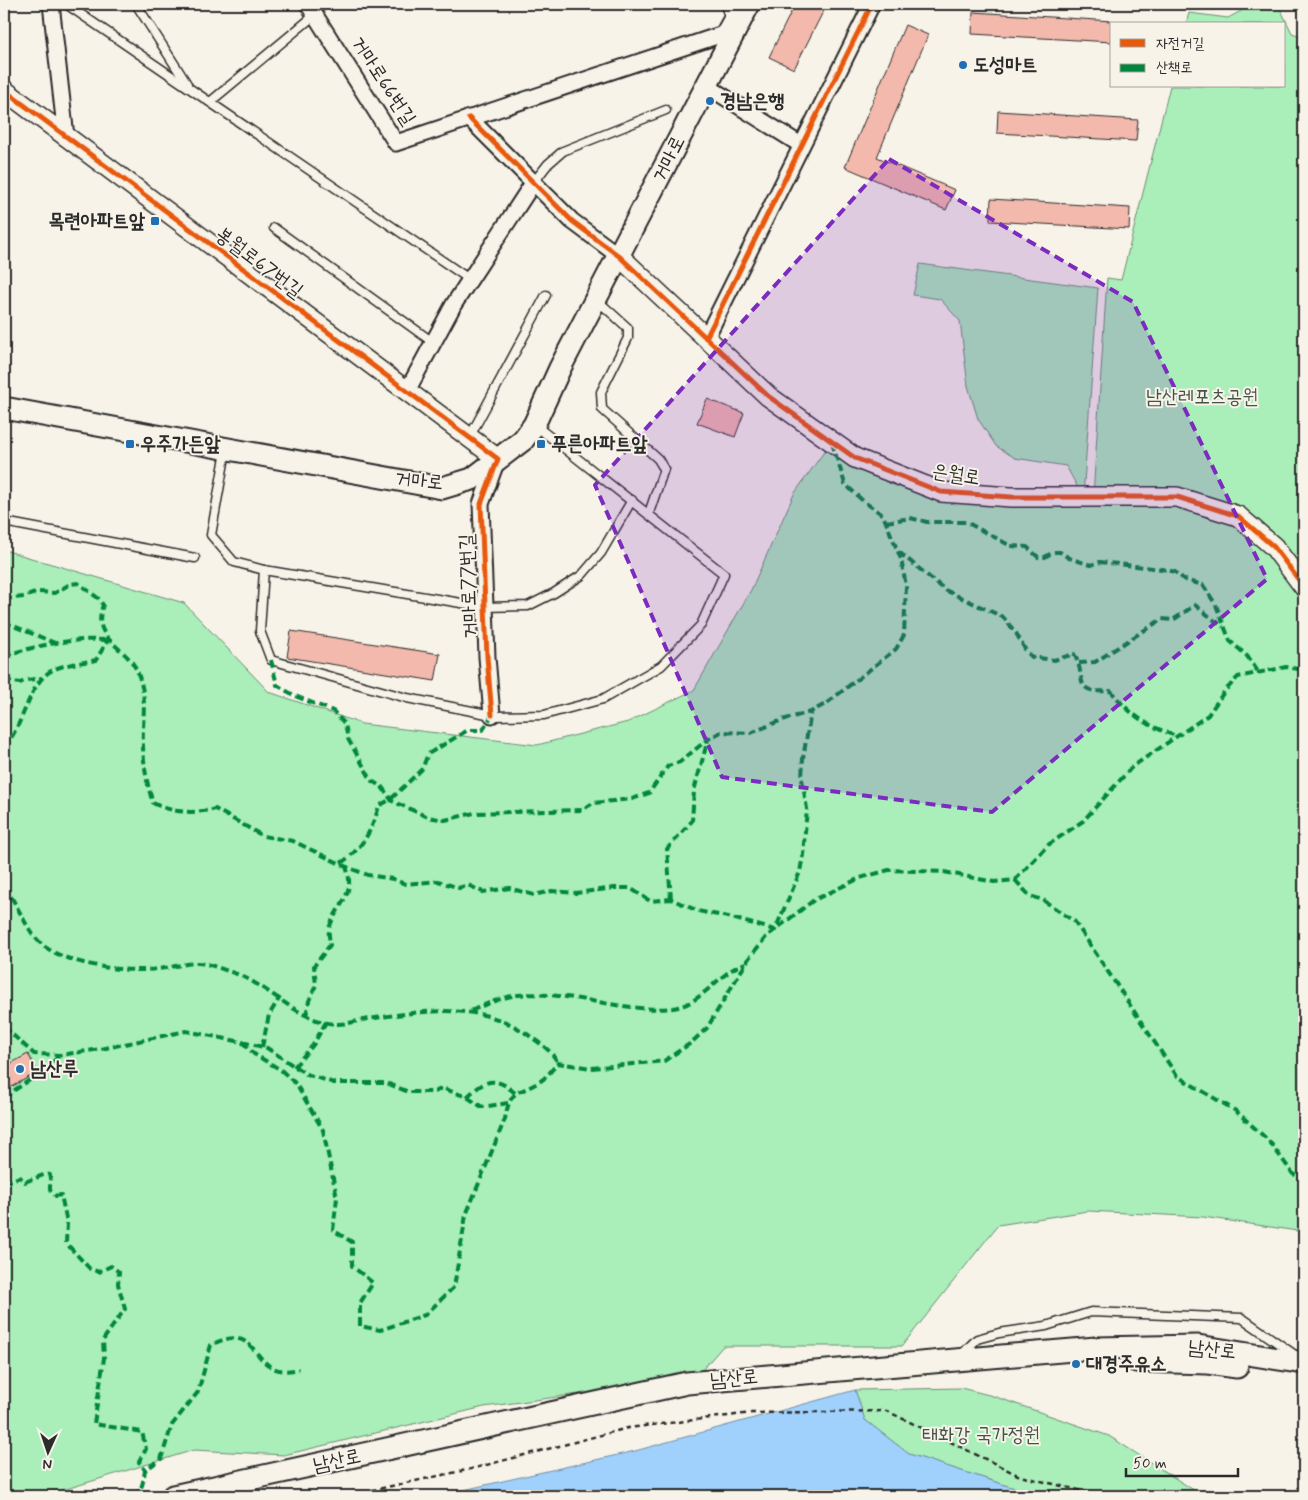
<svg xmlns="http://www.w3.org/2000/svg" width="1308" height="1500" font-family="Mynerve,'Poor Story',sans-serif">
<rect width="100%" height="100%" fill="#f7f3e8"/>
<filter id="ink" filterUnits="userSpaceOnUse"><feTurbulence type="fractalNoise" baseFrequency=".02" numOctaves="2"/><feDisplacementMap in="SourceGraphic" scale="10" xChannelSelector="R" yChannelSelector="G"/><feConvolveMatrix kernelMatrix="1 2 1 2 8 2 1 2 1" color-interpolation-filters="sRGB"/></filter>
<g filter="url(#ink)">
<!-- green -->
<g fill="#aaeeb9" stroke="#6a8c72">
<polygon points="1254,4 1278,4 1292,33 1304,37 1304,585 1240,519 1304,597 1304,1232 1203,1217 1088,1211 998,1225 902,1346 723,1346 695,1378 484,1407 284,1455 194,1450 63,1490 4,1496 4,550 184,603 269,692 362,724 537,745 628,722 694,690 751,590 794,494 831,442 940,502 1127,504 1177,497 1093,497 1107,278 1121,280 1170,86 1284,86 1284,24 1186,24 1189,13 1228,18"/>
<polygon points="920,264 1098,288 1083,497 1066,466 1015,458 996,446 978,419 968,386 960,321 940,299 913,295"/>
<polygon points="961,1388 993,1396 1109,1436 1203,1496 1039,1496 909,1454 865,1420 855,1390"/>
</g>
<!-- water -->
<polygon fill="#a0d1fc" stroke="#718fa8" points="855,1390 865,1420 909,1454 1039,1496 437,1496 635,1451"/>
<!-- building -->
<g fill="#f3b9ac" stroke="#2b2b2b">
<polygon points="795,4 827,4 794,69 769,57"/>
<polygon points="973,12 1112,21 1112,42 972,34"/>
<polygon points="905,25 928,35 877,157 955,190 946,210 845,167"/>
<polygon points="998,111 1138,120 1136,141 997,133"/>
<polygon points="991,199 1130,208 1129,229 990,221"/>
<polygon points="707,399 744,413 735,437 697,423"/>
<polygon points="291,631 440,654 435,681 287,657"/>
<polygon points="28,1054 38,1072 4,1091 4,1067"/>
</g>
<g fill="none" stroke-linecap="round" stroke-linejoin="round">
<!-- service casing -->
<g stroke="#2b2b2b" stroke-width="11">
<g id="service">
<polyline points="66,4 469,279"/>
<polyline points="136,4 187,84"/>
<polyline points="210,102 316,14"/>
<polyline points="533,183 548,164 563,151 666,110"/>
<polyline points="274,228 434,343"/>
<polyline points="598,301 628,328 628,338 601,392 602,409 658,459 664,469 649,513"/>
<polyline points="469,438 546,295"/>
<polyline points="226,451 211,535 234,562 264,570 260,631 271,660 407,698 497,716 544,715 603,699 661,666 701,625 724,574 536,426"/>
<polyline points="4,522 195,558"/>
<polyline points="264,570 485,607 528,606 554,593 582,575 601,553 632,500"/>
<polyline points="961,1355 977,1339 999,1333 1046,1326 1091,1312 1242,1318 1295,1355"/>
</g>
</g>
<!-- minor casing -->
<g stroke="#2b2b2b" stroke-width="19">
<g id="minor">
<polyline points="51,4 66,137"/>
<polyline points="308,4 396,143 723,34 733,16 729,4"/>
<polyline points="707,86 801,145"/>
<polyline points="469,118 572,221 619,256"/>
<polyline points="706,338 872,4"/>
<polyline points="407,391 454,304 533,183"/>
<polyline points="492,715 487,657 481,504 497,460"/>
</g>
</g>
<!-- tertiary casing -->
<g stroke="#2b2b2b" stroke-width="22">
<g id="tertiary">
<polyline points="4,90 498,459"/>
<polyline points="619,256 768,396 855,458 941,492 1011,497 1177,497 1238,516 1274,547 1304,587"/>
</g>
</g>
<!-- secondary casing -->
<g stroke="#2b2b2b" stroke-width="25">
<g id="secondary">
<polyline points="4,408 442,488 472,479 523,440 534,425 560,368 749,4"/>
<polyline points="1136,1361 1208,1363 1237,1367"/>
<polyline points="173,1496 687,1383 1096,1348 1198,1346 1304,1363"/>
</g>
</g>
<!-- path -->
<polyline stroke="#2b2b2b" stroke-width="2.5" stroke-dasharray="5 4" stroke-linecap="butt" points="345,1496 471,1469 628,1428 752,1413 887,1411 1020,1476 1104,1496"/>
<!-- service -->
<use href="#service" stroke="#f7f3e8" stroke-width="8"/>
<!-- minor -->
<use href="#minor" stroke="#f7f3e8" stroke-width="15"/>
<!-- tertiary -->
<use href="#tertiary" stroke="#f7f3e8" stroke-width="19"/>
<!-- secondary -->
<use href="#secondary" stroke="#f7f3e8" stroke-width="21"/>
<!-- quiet -->
<g stroke="#00873e" stroke-width="4" stroke-dasharray="8 4" stroke-linecap="butt">
<polyline points="886,522 910,518 927,522 966,522 1011,546 1027,547 1038,557 1045,557 1053,552 1060,552 1069,558 1091,565 1100,562 1162,569 1175,572 1185,580 1203,585 1216,605 1230,641 1247,656 1259,673"/>
<path d="M899 552 945 590 1003 617 1016 633 1026 651 1032 657 1054 660 1074 654C1088 678 1070 694 1111 691 1131 716 1146 725 1176 736"/>
<path d="M4 599 24 597 38 592 55 593 70 584 78 583 98 598 103 605C90 640 126 645 137 671 146 693 144 706 143 728 142 753 145 779 153 803 173 813 193 814 215 809L263 836 293 841 349 868 368 875 393 879 405 884 438 881 459 888 468 885 483 892 509 888 534 895 552 891 576 893 614 888H630L650 901 671 899 698 911 728 917 775 930 800 872 803 855 807 809 802 779 803 758 811 712"/>
<polyline points="4,622 55,643"/>
<path d="M4 656C38 645 72 638 108 640"/>
<polyline points="271,660 277,685 295,696 333,711 345,724 348,739 372,781 382,787 392,801 428,817 445,820 474,813 582,810 593,803 632,799 649,793 668,766 680,762 708,739 721,732 751,733 782,720 811,712 827,703 896,649 904,635 906,586 901,559 883,515 863,501 845,484 832,443"/>
<polyline points="1079,663 1095,662 1162,619 1173,620 1195,605 1223,627"/>
<polyline points="4,680 20,683 27,680 42,678"/>
<path d="M4 747C24 726 28 684 51 671 63 664 82 663 96 660L108 640"/>
<path d="M341 863C363 848 372 830 379 806L391 799 422 769 428 754 468 730H483L492 715"/>
<polyline points="1015,880 1030,896 1043,900 1075,922 1177,1076 1236,1111 1269,1141 1293,1174 1304,1179"/>
<path d="M4 887C19 905 26 932 44 946 68 965 127 973 157 969 170 968 185 963 198 963 208 963 221 969 231 972 269 984 298 1023 338 1024 350 1024 363 1019 375 1018 428 1010 486 1002 531 1037 542 1045 552 1051 558 1063"/>
<polyline points="671,899 667,849 692,821 694,791 708,739"/>
<path d="M471 1011C486 1004 502 997 518 995 566 990 623 1013 673 1008 703 1004 719 971 746 963"/>
<path d="M306 1016 309 1001 316 985 314 966 330 945C330 941 328 934 329 929 336 905 357 895 346 867L349 868"/>
<path d="M4 1027 34 1054 60 1055 101 1049 186 1031 242 1042 254 1054 281 1070 296 1084 323 1130 337 1198 333 1230 352 1242V1266L373 1283 360 1303V1326L380 1330 425 1315 454 1287 466 1215 505 1119C511 1085 519 1096 542 1080 548 1076 553 1068 558 1063L591 1068 664 1061 691 1043 707 1028 749 958 767 936 814 900 860 878 889 870 944 872 994 882 1015 880 1048 845 1083 821 1132 767 1208 715 1224 692 1238 677 1286 667 1304 670"/>
<polyline points="242,1042 267,1048 306,1074 334,1083 386,1083 409,1092 435,1092 442,1088 467,1097 482,1107 508,1103"/>
<polyline points="262,1047 269,1015 280,997"/>
<polyline points="294,1067 313,1045 326,1022"/>
<polyline points="4,1097 45,1070 60,1055"/>
<path d="M467 1097C485 1080 495 1075 515 1093"/>
<polyline points="4,1179 9,1181 20,1177 25,1182 46,1174 50,1175 50,1190 56,1196 61,1195 67,1223 66,1243 90,1269 99,1272 111,1266 119,1272 118,1284 125,1309 103,1340 104,1358 94,1424 142,1432 146,1449 139,1462 145,1470"/>
<path d="M133 1496C143 1490 143 1482 145 1470L161 1459 172 1425 198 1392 211 1345C264 1318 248 1382 299 1369"/>
</g>
<!-- cycleway casing -->
<g stroke="#f7f3e8" stroke-width="8">
<g id="cycleway">
<polyline points="4,90 498,459 481,504 487,657 492,715"/>
<polyline points="469,118 572,221 619,256 768,396 855,458 941,492 1011,497 1177,497 1238,516 1274,547 1304,587"/>
<polyline points="706,338 872,4"/>
</g>
</g>
<!-- cycleway -->
<use href="#cycleway" stroke="#e8590c" stroke-width="5"/>
</g>
</g>
<!-- marked area -->
<path fill="#7b2cbf" fill-opacity="0.2" stroke="#7b2cbf" stroke-width="4" stroke-dasharray="10 6" stroke-linejoin="round" d="M889 159 1133 302 1267 579 992 812 722 777 595 485Z"/>
<!-- markers -->
<g fill="#1f6fb2" stroke="#f7f3e8" stroke-width="2">
<circle cx="963" cy="65" r="5"/>
<circle cx="710" cy="101" r="5"/>
<rect x="150" y="216" width="10" height="10" rx="2.5"/>
<rect x="125" y="439" width="10" height="10" rx="2.5"/>
<rect x="536" y="439" width="10" height="10" rx="2.5"/>
<circle cx="20" cy="1069" r="5"/>
<circle cx="1076" cy="1364" r="5"/>
</g>
<g text-anchor="middle" dominant-baseline="central" stroke-width="4" stroke-linejoin="round" paint-order="stroke">
<!-- poi labels -->
<g font-size="20" font-weight="bold" fill="#2b2b2b" stroke="#f7f3e8" text-anchor="start">
<text x="973" y="65">도성마트</text>
<text x="720" y="101">경남은행</text>
<text x="145" y="221" text-anchor="end">목련아파트앞</text>
<text x="140" y="444">우주가든앞</text>
<text x="551" y="444">푸른아파트앞</text>
<text x="30" y="1069">남산루</text>
<text x="1086" y="1364">대경주유소</text>
</g>
<!-- street labels -->
<g font-size="20" fill="#2b2b2b" stroke="#f7f3e8">
<text transform="translate(383 81) rotate(57)">거마로66번길</text>
<text transform="translate(669 159) rotate(-63)">거마로</text>
<text transform="translate(259 263) rotate(37)">봉월로67번길</text>
<text transform="translate(956 475) rotate(9)">은월로</text>
<text transform="translate(419 481) rotate(6)">거마로</text>
<text transform="translate(469 586) rotate(-92)">거마로77번길</text>
<text transform="translate(1212 1350) rotate(6)">남산로</text>
<text transform="translate(734 1379) rotate(-5)">남산로</text>
<text transform="translate(337 1461) rotate(-12)">남산로</text>
</g>
<!-- park labels -->
<g font-size="20" fill="#445247" stroke="#f7f3e8">
<text x="1202" y="397">남산레포츠공원</text>
<text x="981" y="1435">태화강 국가정원</text>
</g>
</g>
<!-- margin -->
<rect width="1308" height="1500" fill="none" stroke="#f7f3e8" stroke-width="20"/>
<rect x="10" y="10" width="1288" height="1480" fill="none" stroke="#2b2b2b" stroke-width="2" filter="url(#ink)"/>
<!-- legend -->
<rect x="1110" y="22" width="175" height="65" fill="#f7f3e8" stroke="#a5a39c"/>
<rect x="1120" y="39" width="25" height="8" fill="#e8590c" stroke="#a5a39c"/>
<text x="1156" y="48" font-size="15" fill="#2b2b2b">자전거길</text>
<rect x="1120" y="64" width="25" height="8" fill="#00873e" stroke="#a5a39c"/>
<text x="1156" y="72" font-size="15" fill="#2b2b2b">산책로</text>
<!-- north arrow -->
<g transform="translate(48 1452) rotate(183)" stroke="#f7f3e8" stroke-width="4" paint-order="stroke">
<path d="M0-4L9 19L0 12L-9 19Z" fill="#2b2b2b"/>
<text y="-8" font-size="14" font-weight="bold" text-anchor="middle" fill="#2b2b2b">N</text>
</g>
<!-- scale -->
<path d="M1126 1468v8h112v-8" fill="none" stroke="#2b2b2b" stroke-width="2.5"/>
<text x="1133" y="1468" font-size="15" fill="#2b2b2b" stroke="#f7f3e8" stroke-width="4" paint-order="stroke">50 m</text>
</svg>
